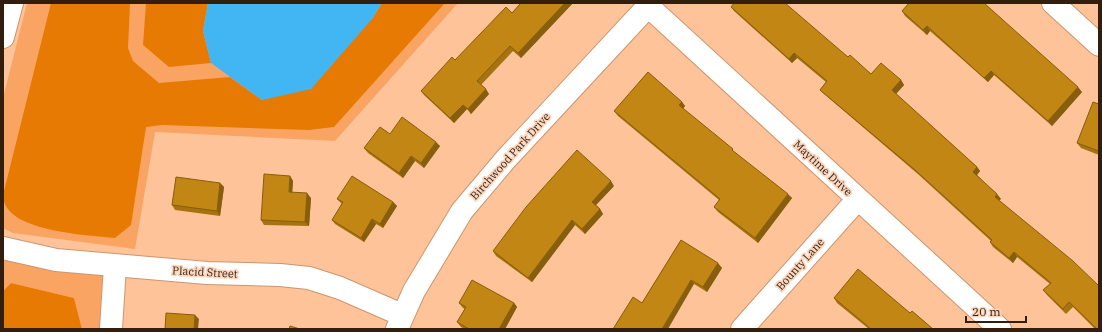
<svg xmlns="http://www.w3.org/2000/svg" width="1102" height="332" font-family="'IBM Plex Serif',serif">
<rect width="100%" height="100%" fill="#fec399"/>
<!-- green -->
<g fill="#faa464">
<polygon points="27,3 458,3 335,141 155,132 135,249 13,233 3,228 3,98"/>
<polygon points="3,259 115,266 111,329 82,329 74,298 11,283 3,291"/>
</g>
<!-- forest -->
<g fill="#e77a02">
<path d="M51 3H130L128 48 133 61 159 83 230 77 262 100 372 19 382 3H445L334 127 309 130 162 125 146 127 131 225 115 238C88 235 3 232 3 195Z"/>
<polygon points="146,3 208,3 203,31 211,63 169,67 143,45"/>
<polygon points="11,283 74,298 82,329 3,329 3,291"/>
</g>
<!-- water -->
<polygon fill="#42b6f3" points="208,3 382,3 372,19 311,89 262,100 211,63 203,31"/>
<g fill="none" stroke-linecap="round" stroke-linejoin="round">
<!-- street casing -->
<g stroke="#ce956d" stroke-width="24">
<g id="street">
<polyline points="1053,3 1099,45"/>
<polyline points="648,6 1000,329"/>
<polyline points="3,248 56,260 207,273 280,275 309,278 340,288 402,315"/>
<polyline points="111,329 115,266"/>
<polyline points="397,329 414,291 462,211 505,160 651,3"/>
<polyline points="742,329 857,200"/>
</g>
</g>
<!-- secondary casing -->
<g stroke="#ce956d" stroke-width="24">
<polyline id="secondary" points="3,37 12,3"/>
</g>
<!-- street -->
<use href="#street" stroke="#fff" stroke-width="22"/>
<!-- secondary -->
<use href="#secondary" stroke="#fff" stroke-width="22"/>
</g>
<!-- wall -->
<g fill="#a67310">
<polygon points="521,3 573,3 521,58 513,51 481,85 489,94 471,114 467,109 454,123 424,95 421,91 455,60 512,13"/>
<polygon points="731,7 848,57 871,74 901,80 904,85 896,94 977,167 980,171 977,175 1001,199 999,200 1099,329 1095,329 1073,307 1066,314 1047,295 1043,290 1050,284 1017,257 1013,263 993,247 990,242 991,241 919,175 824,94 820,90 826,82 797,58 792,63 734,11"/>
<polygon points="902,11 1082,92 1052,126 994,75 988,82 930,31 927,35 905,16"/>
<polygon points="682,102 685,106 683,109 736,154 792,198 758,243 718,212 714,207 719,200 618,116 614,111"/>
<polygon points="1099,104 1099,155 1081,148 1077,143"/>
<polygon points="390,134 440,146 424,168 415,161 403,178 368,153 364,148"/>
<polygon points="290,176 293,181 292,192 311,198 309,226 264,225 261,220"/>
<polygon points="220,183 224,187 220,216 175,210 172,205"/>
<polygon points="614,186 596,205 600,209 603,214 585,234 575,225 532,282 496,256 493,251"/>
<polygon points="337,199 393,202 397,206 383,228 376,224 364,242 335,224 332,220 342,204"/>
<polygon points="681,240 722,268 707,292 694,284 642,303"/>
<polygon points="834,298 910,313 912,311 933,329 869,329 837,303"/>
<polygon points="459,303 514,303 517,307 505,329 464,329 461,327 457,322 465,309 463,308"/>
</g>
<!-- shaded-wall -->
<g fill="#875e0d">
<polygon points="565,3 573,3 521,58 518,53"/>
<polygon points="927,26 930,31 927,35 923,30"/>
<polygon points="794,53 797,58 792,63 789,59"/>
<polygon points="991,71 994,75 988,82 984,78"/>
<polygon points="901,80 904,85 895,95 892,90"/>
<polygon points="1078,87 1082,92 1052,126 1048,121"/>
<polygon points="486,89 489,94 471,114 468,109"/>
<polygon points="682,102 685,106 682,110 679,105"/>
<polygon points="463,105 467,109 454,123 450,118"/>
<polygon points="436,142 440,146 424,168 421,163"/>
<polygon points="411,156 415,161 403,178 399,173"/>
<polygon points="977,167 980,171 976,176 973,172"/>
<polygon points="290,176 293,181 292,197 289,192"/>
<polygon points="611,181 614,186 595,206 592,202"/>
<polygon points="220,183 224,187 220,216 217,211"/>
<polygon points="307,193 311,198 309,226 305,222"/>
<polygon points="788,194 792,198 758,243 755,238"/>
<polygon points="997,194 1001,199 998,201 995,197"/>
<polygon points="393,202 397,206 383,228 380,224"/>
<polygon points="600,209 603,214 585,234 582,229"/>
<polygon points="372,219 376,224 364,242 361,238"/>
<polygon points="572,220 575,225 532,282 528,278"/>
<polygon points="1014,252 1017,257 1013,263 1009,258"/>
<polygon points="718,263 722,268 707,292 703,287"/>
<polygon points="691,280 694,284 668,329 662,329"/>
<polygon points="514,303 517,307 505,329 499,329"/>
<polygon points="195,315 199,319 198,329 194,329"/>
</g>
<!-- building -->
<g fill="#c18613" stroke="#875e0d">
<polygon points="521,3 565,3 518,53 510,46 477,81 486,89 468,109 463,105 450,118 421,91 452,57 455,60 506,7 512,13"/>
<polygon points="734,3 785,3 848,57 850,55 871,74 881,63 901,80 892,90 977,167 973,172 997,194 995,197 1073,261 1099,286 1099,329 1097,329 1069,302 1063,309 1043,290 1051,283 1014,252 1009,258 990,242 992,240 915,170 820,90 827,81 794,53 789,59 731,7"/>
<polygon points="909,3 984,3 1078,87 1048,121 991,71 984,78 927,26 923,30 902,11"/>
<polygon points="648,72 682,102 679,105 733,149 732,150 788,194 755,238 714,207 720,199 614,111"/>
<polygon points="1093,102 1099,104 1099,151 1077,143"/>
<polygon points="402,117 436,142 421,163 411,156 399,173 364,148 380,127 390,134"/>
<polygon points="577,150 611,181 592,202 600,209 582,229 572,220 528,278 493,251 526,207"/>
<polygon points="264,174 290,176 289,192 307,193 305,222 261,220"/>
<polygon points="352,176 393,202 380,224 372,219 361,238 332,220 343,202 337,199"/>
<polygon points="176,177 220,183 217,211 172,205"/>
<polygon points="681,240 718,263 703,287 691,280 662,329 613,329 633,297 642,303"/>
<polygon points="858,269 910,313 912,311 933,329 871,329 834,298"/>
<polygon points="472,280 514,303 499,329 469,329 457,322 466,307 459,303"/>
<polygon points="166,313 195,315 194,329 165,329"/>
<polygon points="290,326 300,329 289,329"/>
</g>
<g text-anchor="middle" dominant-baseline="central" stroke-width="3.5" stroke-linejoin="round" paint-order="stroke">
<!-- street labels -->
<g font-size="11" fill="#331d0d" stroke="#fbd6bd">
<text transform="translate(510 156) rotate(-48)">Birchwood Park Drive</text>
<text transform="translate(823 168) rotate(43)">Maytime Drive</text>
<text transform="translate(800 264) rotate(-48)">Bounty Lane</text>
<text transform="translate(205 272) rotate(3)">Placid Street</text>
</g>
</g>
<!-- border -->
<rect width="1102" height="332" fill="none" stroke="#331d0d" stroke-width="8"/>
<!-- scale -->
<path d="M966 316v6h60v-6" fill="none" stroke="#331d0d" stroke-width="2"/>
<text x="972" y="316" font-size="12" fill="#331d0d" stroke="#fbd6bd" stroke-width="3" paint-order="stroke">20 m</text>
</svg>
